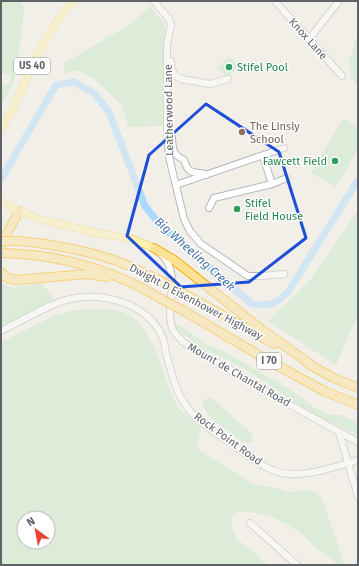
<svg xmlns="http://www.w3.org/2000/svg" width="359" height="566" font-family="'Fira Sans',sans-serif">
<rect width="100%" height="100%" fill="#f1efe8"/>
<!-- green -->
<g fill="#c5e8c5" fill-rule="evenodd">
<polygon points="1,1 20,1 24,7 20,47 15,66 15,79 1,107 1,84 6,85 10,82 11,75 1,72"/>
<polygon points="150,6 165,25 164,126 128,127 122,105 94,79 78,70 65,73 63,64 132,23"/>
<polygon points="358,35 358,87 351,78 349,60"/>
<polygon points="230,56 240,66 227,78 217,68"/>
<polygon points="343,118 358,127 358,149 336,187 311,173"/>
<polygon points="358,210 358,315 336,365 268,321 311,279"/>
<polygon points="1,283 14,288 41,283 53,297 55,302 1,329"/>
<path d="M85 309C95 309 106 308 115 310 156 318 161 377 178 407 182 414 194 421 201 427L197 446 200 451 254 484 276 488 287 492 311 490 321 497 337 541 344 565C336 565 334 561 328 557 317 549 308 539 298 531 279 518 257 509 235 513L231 518 233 530 238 540 248 547 267 565H1V342L53 316 66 312ZM24 518H48V542H24Z"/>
<polygon points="174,323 187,330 209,346 225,352 291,390 318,410 333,415 341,415 358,423 358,435 309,412 247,370 199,346 173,326"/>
<polygon points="207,398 210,398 215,401 253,435 253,441 247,443 242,441 213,420 208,415 202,402"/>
</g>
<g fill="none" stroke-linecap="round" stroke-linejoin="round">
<!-- river -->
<path stroke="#aadaff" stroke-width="7" d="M1 179 56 85 74 82 94 93 109 112 145 206 159 224 252 304C270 306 275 305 288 292L358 180"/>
<!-- minor casing -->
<g stroke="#b5b8bc" stroke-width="8">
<g id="minor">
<polyline points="154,1 169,19 171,25 167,45 167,130 169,157 184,219 190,231 201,244 248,276 262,276 284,274"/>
<polyline points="275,1 342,76"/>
<polyline points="309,39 339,1"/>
<polyline points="171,61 172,69 175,76 181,79 210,84 228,79"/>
<path d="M172 138C173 150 172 154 184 160 185 162 186 167 188 169 193 175 200 171 206 175"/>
<polyline points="263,156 272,184"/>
<polyline points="176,185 284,148"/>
<polyline points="209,208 214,198 272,184 287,178"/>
<path d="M161 254C183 274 163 307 173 330 175 334 180 338 183 342L283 401 358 442"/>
<path d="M1 331C22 321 48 304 70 299 103 292 147 303 162 336 165 342 165 350 167 357 172 375 176 392 187 407 195 419 208 427 219 435 232 444 245 454 259 463 268 469 279 474 291 474 311 475 339 466 358 460"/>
<polyline points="339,432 358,497"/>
<polyline points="250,523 297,565"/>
</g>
</g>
<!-- major casing -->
<g stroke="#f2c960" stroke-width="8">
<g id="major">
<path d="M1 129C13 113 19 95 27 77 39 49 53 24 73 1"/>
<polyline points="1,202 38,219 97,233 132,239 154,248"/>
</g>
</g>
<!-- highway casing -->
<g stroke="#f9ab00" stroke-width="10">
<g id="highway">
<path d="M20 241C52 244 84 250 114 260 131 266 147 274 163 282"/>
<polyline points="1,245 19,211"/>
<polyline points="154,248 174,260 261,329 313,366"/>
<path d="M1 253C59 254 114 270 163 300"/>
<polyline points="1,272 7,278 16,280 87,274 107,277"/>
<polyline points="187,295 274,344"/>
<polyline points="184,311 269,361 324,391 358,405"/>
<polyline points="308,364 334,378 358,388"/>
</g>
</g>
<!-- minor -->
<use href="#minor" stroke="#fff" stroke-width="6"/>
<!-- major -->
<use href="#major" stroke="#fff2af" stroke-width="7"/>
<!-- highway -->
<use href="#highway" stroke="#fde293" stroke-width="8"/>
<!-- highway-bridge casing -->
<g stroke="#f9ab00" stroke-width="10" stroke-linecap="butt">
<g id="highway-bridge">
<polyline points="1,241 20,241"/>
<polyline points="163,282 187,295"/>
<polyline points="163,300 184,311"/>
</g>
</g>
<!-- highway-bridge -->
<use href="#highway-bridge" stroke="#fde293" stroke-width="8"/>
</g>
<!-- marked area -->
<path d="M0 0H359V566H0ZM206 104 279 152 306 238 249 282 181 287 127 236 149 155Z" fill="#f1efe8" fill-opacity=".55" fill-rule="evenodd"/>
<path fill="none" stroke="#1d4ed8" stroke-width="3" stroke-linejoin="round" d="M206 104 279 152 306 238 249 282 181 287 127 236 149 155Z"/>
<!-- markers -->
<g fill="#2e9e5b" stroke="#fff" stroke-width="1.5">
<circle cx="229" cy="67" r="4"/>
<circle cx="335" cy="161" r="4"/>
<circle cx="237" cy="209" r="4"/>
</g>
<circle fill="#8d6e63" stroke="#fff" stroke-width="1.5" cx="242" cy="132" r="4"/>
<g text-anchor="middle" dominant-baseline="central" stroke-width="3" stroke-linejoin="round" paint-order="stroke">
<!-- shield labels -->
<g fill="#fff" stroke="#8f9295" stroke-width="1">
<rect x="14" y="58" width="36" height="16" rx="3"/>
<rect x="257" y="353" width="24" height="16" rx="3"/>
</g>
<g font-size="10" font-weight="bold" fill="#5f6368">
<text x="32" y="66">US 40</text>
<text x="269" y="361">I 70</text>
</g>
<!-- street labels -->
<g font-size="11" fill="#5f6368" stroke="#fff">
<text transform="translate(308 39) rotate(48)">Knox Lane</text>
<text transform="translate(169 110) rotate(-91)">Leatherwood Lane</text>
<text transform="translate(196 302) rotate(28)">Dwight D Eisenhower Highway</text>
<text transform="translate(239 375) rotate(30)">Mount de Chantal Road</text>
<text transform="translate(228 439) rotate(36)">Rock Point Road</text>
</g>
<!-- leisure labels -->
<g font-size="11" fill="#27864d" stroke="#fff" text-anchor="start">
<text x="237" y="67">Stifel Pool</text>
<text x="327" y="161" text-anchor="end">Fawcett Field</text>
<text x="245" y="203">Stifel<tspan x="245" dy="13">Field House</tspan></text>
</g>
<!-- education labels -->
<g font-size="11" fill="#785e54" stroke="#fff" text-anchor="start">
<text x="250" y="126">The Linsly<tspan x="250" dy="13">School</tspan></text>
</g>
<!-- water labels -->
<g font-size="12" font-style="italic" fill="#4174aa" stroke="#fff">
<text transform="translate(195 254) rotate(42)">Big Wheeling Creek</text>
</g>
</g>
<!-- border -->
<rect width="359" height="566" fill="none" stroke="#5f6368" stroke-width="4"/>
<!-- north arrow -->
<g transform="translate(36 530) rotate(328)"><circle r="19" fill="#ffffff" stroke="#bfc1c3"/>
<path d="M0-3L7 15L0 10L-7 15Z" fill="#ea4335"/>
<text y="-6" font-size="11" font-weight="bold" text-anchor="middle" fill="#5f6368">N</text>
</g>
</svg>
